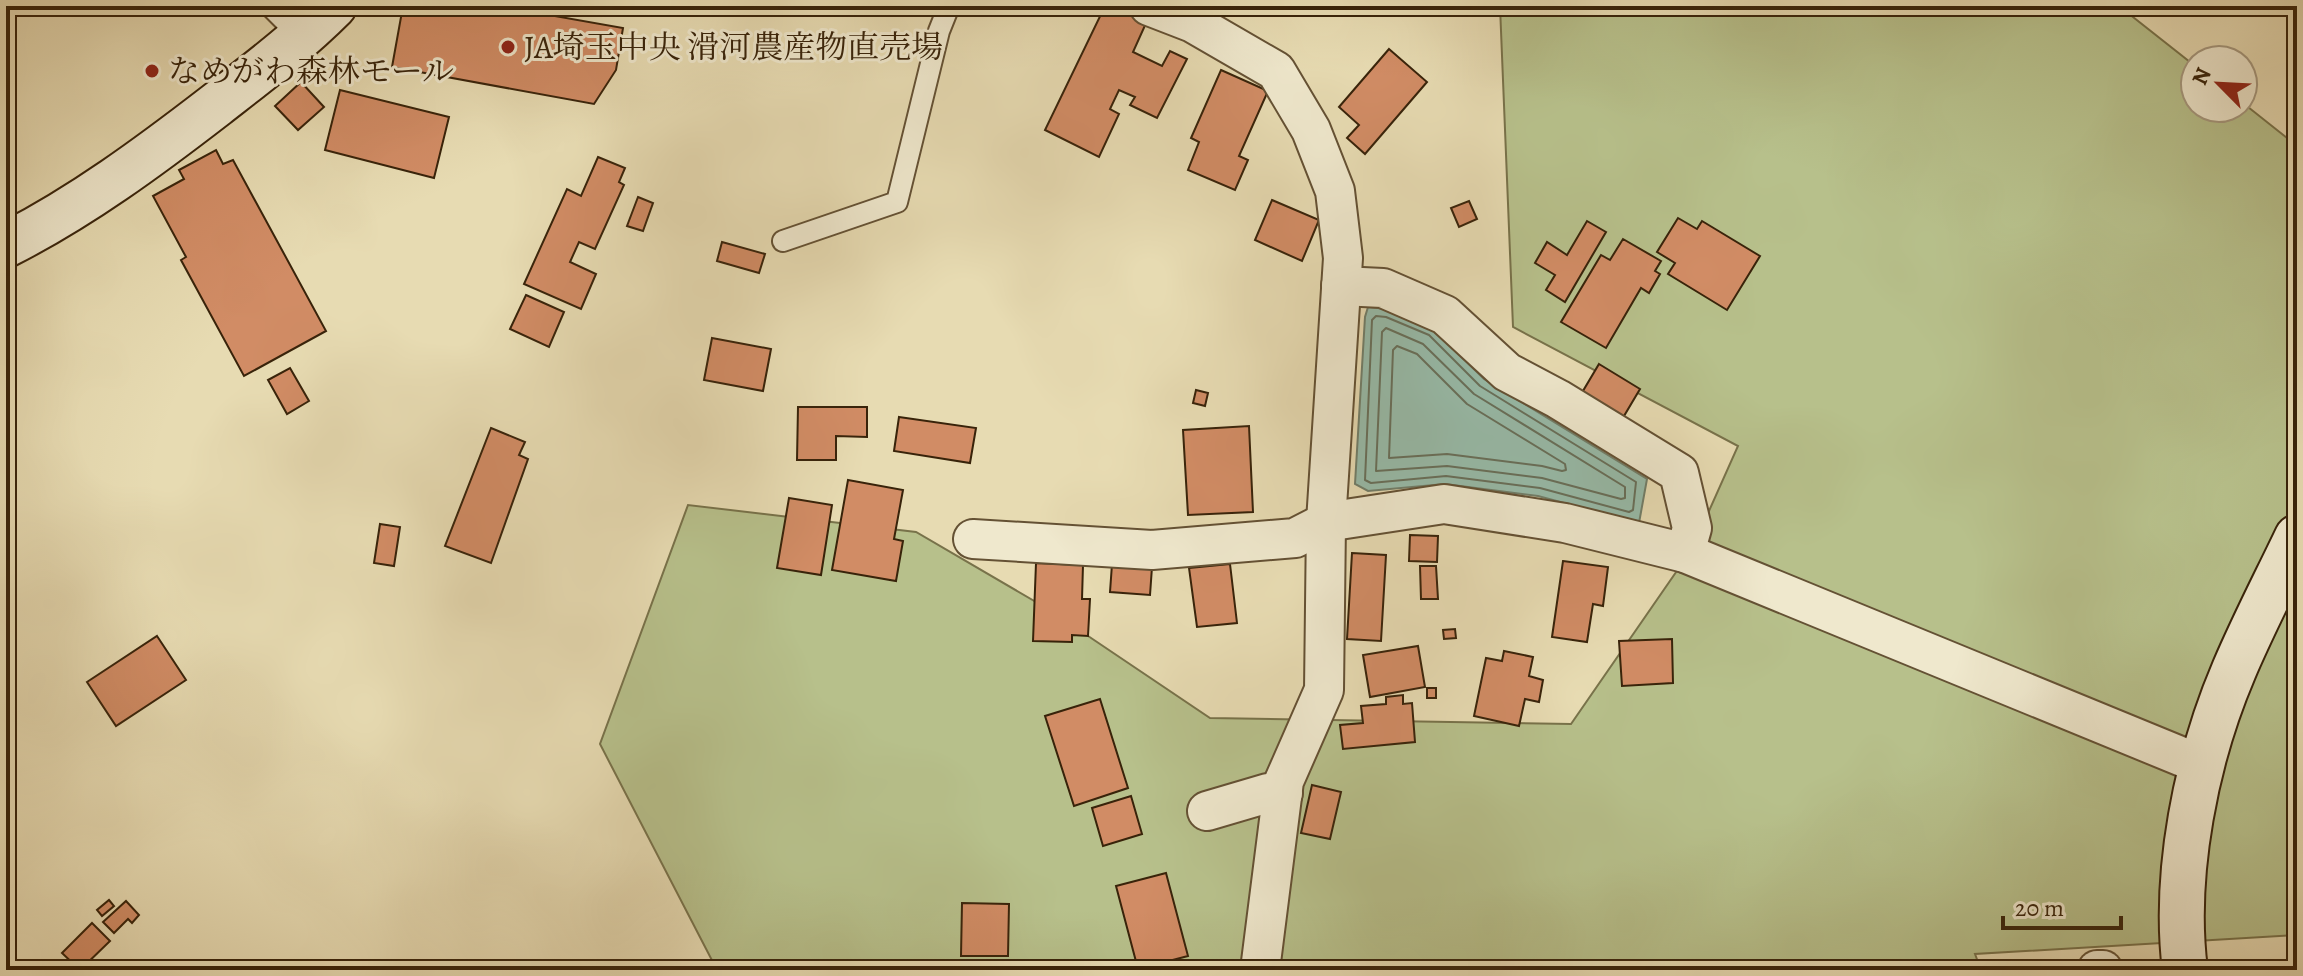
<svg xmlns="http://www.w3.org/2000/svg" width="2303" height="976" font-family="Alegreya,'Noto Serif JP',serif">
<rect width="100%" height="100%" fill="#e7dbb2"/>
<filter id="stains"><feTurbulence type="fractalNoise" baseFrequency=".0025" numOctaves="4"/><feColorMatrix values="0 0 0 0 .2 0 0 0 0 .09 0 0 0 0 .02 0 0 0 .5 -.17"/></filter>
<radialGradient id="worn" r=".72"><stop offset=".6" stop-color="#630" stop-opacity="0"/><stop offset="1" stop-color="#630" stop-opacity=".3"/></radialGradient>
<!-- green -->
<polygon fill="#b7c08b" stroke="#78724a" stroke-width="2" points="1500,6 2119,6 2195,66 2195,108 2243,108 2243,103 2297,146 2297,935 1975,954 1981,970 717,970 600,744 688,505 916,532 1048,609 1210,718 1571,724 1692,549 1738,446 1513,327"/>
<!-- water -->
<polygon fill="#97bba9" stroke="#717e69" stroke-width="2" points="1368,307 1387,309 1433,329 1484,379 1647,479 1639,523 1538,496 1445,484 1368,491 1355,484 1365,317"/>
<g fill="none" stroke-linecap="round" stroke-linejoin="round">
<!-- shore -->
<g stroke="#686f5a" stroke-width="2">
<polygon points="1376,316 1386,317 1429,335 1480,386 1636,482 1633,510 1629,512 1540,488 1446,476 1371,483 1365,480 1372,320"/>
<polygon points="1386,328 1423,344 1474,394 1625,487 1625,498 1621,499 1542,478 1447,466 1376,471 1382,332"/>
<polygon points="1397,346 1417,354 1467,404 1565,464 1566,470 1562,471 1542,466 1447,454 1389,458 1393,350"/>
</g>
</g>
<!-- building -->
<g fill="#d18c65" stroke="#38230a" stroke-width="2">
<polygon points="403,6 498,6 623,28 616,70 594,104 392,67"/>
<polygon points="1105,6 1115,6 1147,21 1133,52 1162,66 1170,51 1187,59 1157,118 1130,105 1135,97 1119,90 1110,109 1119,114 1099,157 1045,130"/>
<polygon points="1389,49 1427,82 1365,154 1347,138 1359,125 1339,107"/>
<polygon points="1221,70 1268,91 1239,156 1248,160 1235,190 1188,170 1199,142 1191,138"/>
<polygon points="301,82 324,107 298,130 275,106"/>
<polygon points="340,90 449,117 434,178 325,150"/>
<polygon points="216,150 223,164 233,160 326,331 244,376 181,260 186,257 153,196 184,179 179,170"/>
<polygon points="598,157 625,168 619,182 624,185 595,249 579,242 570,262 596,274 581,309 524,284 567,189 581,196"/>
<polygon points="638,197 653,203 643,231 627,226"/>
<polygon points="1272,200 1319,220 1302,261 1255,240"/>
<polygon points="1469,201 1477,219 1459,227 1451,208"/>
<polygon points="1678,218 1697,229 1702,221 1760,256 1727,310 1668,274 1675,263 1657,252"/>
<polygon points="1587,221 1606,232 1565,302 1546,290 1555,275 1535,263 1547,242 1567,255"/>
<polygon points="1623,239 1661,261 1655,271 1660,274 1649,293 1641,288 1606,348 1561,322 1601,255 1610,260"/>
<polygon points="722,242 765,254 759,273 717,261"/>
<polygon points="526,295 564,312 549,347 510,329"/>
<polygon points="712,338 771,349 763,391 704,380"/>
<polygon points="1599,364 1640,389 1621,421 1580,396"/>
<polygon points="290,368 309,401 287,414 268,380"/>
<polygon points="1196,390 1208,393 1205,406 1193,403"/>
<polygon points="798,407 867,407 867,437 836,436 836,460 797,460"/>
<polygon points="899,417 976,428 970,463 894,451"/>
<polygon points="1249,426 1253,512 1188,515 1183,430"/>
<polygon points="491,428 525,442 519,455 528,459 491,563 445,546"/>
<polygon points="848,480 903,490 894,539 903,541 896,581 832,570"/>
<polygon points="789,498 832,505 821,575 777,568"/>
<polygon points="380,524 400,527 394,566 374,563"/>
<polygon points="1410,535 1438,536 1437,562 1409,561"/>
<polygon points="1352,553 1386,555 1381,641 1347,639"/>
<polygon points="1563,561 1608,567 1603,606 1593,604 1587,642 1552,637"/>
<polygon points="1036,563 1083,565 1082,599 1090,599 1088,636 1072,635 1072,642 1033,641"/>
<polygon points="1112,564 1152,567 1150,595 1110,592"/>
<polygon points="1230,564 1237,623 1197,627 1189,568"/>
<polygon points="1420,566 1436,566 1438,599 1421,599"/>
<polygon points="1455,629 1456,638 1444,639 1443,630"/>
<polygon points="157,636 186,680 116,726 87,682"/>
<polygon points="1672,639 1673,683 1622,686 1619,641"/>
<polygon points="1418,646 1425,687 1370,697 1363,655"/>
<polygon points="1504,651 1533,657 1529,676 1543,680 1539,702 1525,699 1519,726 1474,716 1486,658 1502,661"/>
<rect x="1427" y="688" width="9" height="10"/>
<polygon points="1403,695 1403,704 1412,703 1415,742 1343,749 1340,725 1363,723 1361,706 1386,704 1386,697"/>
<polygon points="1100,699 1128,788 1074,806 1045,716"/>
<polygon points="1312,785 1341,792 1330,839 1301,833"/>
<polygon points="1131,796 1142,834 1103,846 1092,808"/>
<polygon points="1166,873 1188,956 1138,969 1116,886"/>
<polygon points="109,900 114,906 102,916 97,910"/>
<polygon points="126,901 139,915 132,923 128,919 114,933 103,922"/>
<polygon points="962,903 1009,904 1008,956 961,956"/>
<polygon points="92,923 110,941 80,970 62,953"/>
</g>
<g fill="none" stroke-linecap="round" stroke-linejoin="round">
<!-- lane casing -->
<g stroke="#645134" stroke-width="24">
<g id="lane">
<polyline points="270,6 302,38"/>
<polyline points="783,241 897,202 939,31 949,6"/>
</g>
</g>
<!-- street casing -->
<g stroke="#645134" stroke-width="42">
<g id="street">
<polyline points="1149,6 1193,23 1276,71 1311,130 1335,191 1343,258 1326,522 1324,690 1284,781 1260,970"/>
<polyline points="1341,286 1383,288 1445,315 1507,372 1558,399 1679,473 1692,528 1685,553"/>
<polyline points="973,539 1152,550 1295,538 1326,522 1444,504 1565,523 1685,553 2202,765"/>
<polyline points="1207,811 1268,793 1283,793"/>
<polyline points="2097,970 2103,970"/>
</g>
</g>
<!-- secondary casing -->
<g stroke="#38230a" stroke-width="48">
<g id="secondary">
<path d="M6 245C81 207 150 156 216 105 257 73 297 43 334 6"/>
<path d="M2185 970C2173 874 2196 759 2234 670 2253 625 2276 581 2297 537"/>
</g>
</g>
<!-- lane -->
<use href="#lane" stroke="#efe8cd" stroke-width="20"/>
<!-- street -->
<use href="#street" stroke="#efe8cd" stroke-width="38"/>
<!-- secondary -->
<use href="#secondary" stroke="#efe8cd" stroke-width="44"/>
</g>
<!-- markers -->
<g fill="#8f2418" stroke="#efe8cd" stroke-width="3">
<circle cx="508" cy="47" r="8"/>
<circle cx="152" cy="71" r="8"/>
</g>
<g text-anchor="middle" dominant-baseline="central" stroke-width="6" stroke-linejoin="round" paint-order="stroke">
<!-- poi labels -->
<g font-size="32" fill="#38230a" stroke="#efe8cd" text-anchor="start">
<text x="524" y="47">JA埼玉中央 滑河農産物直売場</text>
<text x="168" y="71">なめがわ森林モール</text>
</g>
</g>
<!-- margin -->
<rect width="2303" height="976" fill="none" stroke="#e7dbb2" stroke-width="32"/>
<rect x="8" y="8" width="2287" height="960" fill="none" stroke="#38230a" stroke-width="4"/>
<rect x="16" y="16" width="2271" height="944" fill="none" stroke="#38230a" stroke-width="2"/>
<!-- north arrow -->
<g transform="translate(2219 84) rotate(294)"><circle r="38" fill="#efe8cd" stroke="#a6997f" stroke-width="2"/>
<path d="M0-6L14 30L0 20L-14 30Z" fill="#8f2418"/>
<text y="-12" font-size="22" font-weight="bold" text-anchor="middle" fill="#38230a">N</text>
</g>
<!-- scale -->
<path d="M2003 916v12h118v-12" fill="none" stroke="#38230a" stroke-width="4"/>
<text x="2015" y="916" font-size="24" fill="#38230a" stroke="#efe8cd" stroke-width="6" paint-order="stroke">20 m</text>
<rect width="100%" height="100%" filter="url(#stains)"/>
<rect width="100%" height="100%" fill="url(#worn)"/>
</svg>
